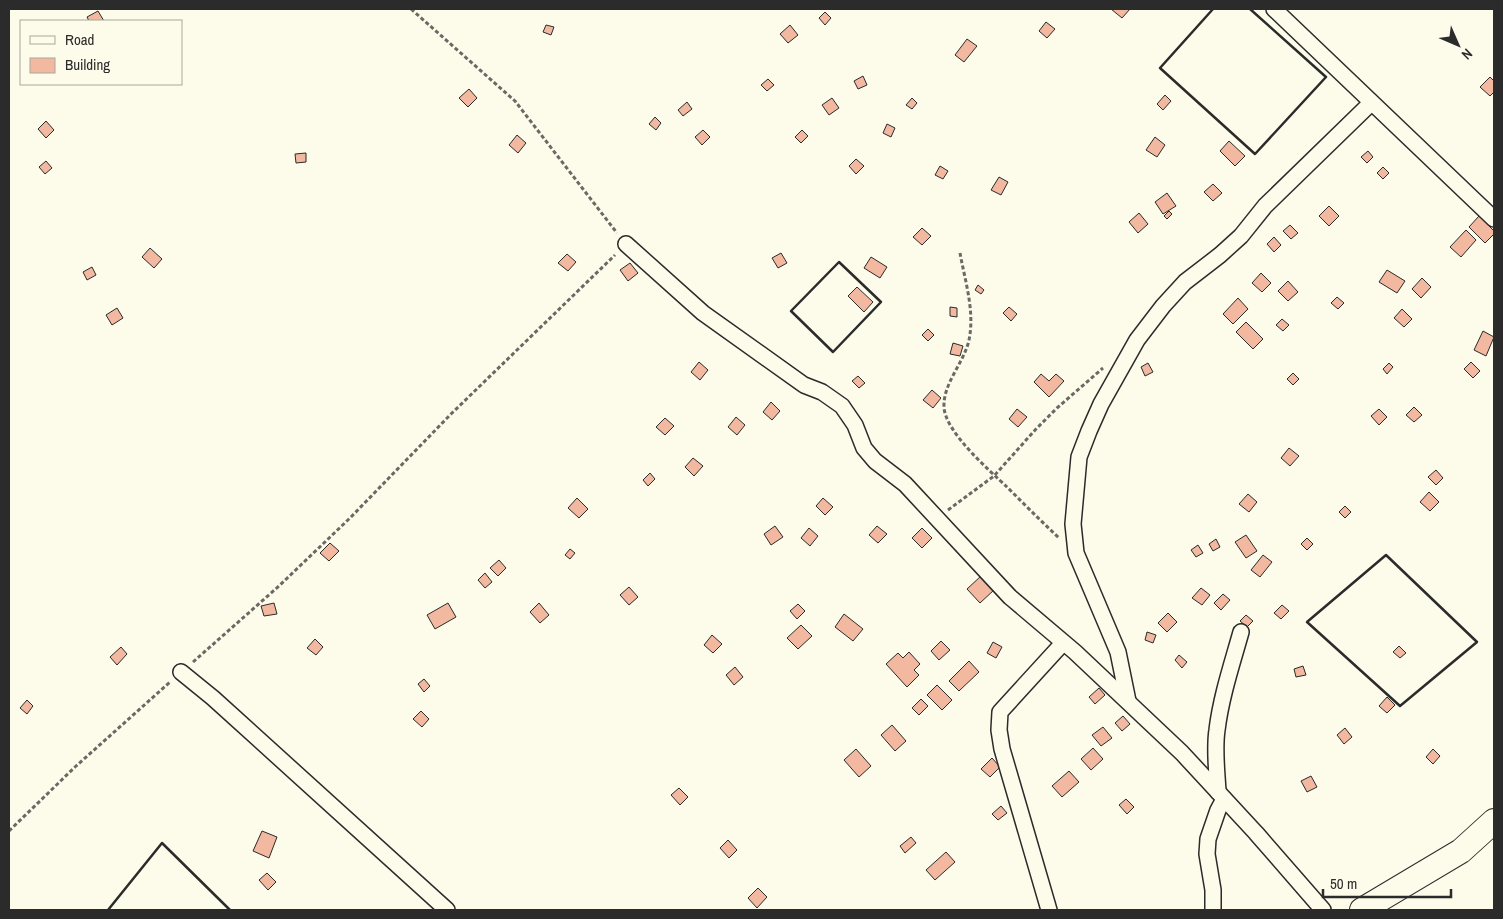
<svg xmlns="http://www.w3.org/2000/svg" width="1503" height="919" font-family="'Archivo Narrow',sans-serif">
<rect width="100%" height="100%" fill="#fdfbea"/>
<!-- building -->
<g fill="#f2b8a0" stroke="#2b2b2b">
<polygon points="1111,9 1130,9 1122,18"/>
<polygon points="98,11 104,21 89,21 87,17"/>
<polygon points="825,12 831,18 825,25 819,18"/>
<polygon points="1046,22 1055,29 1047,38 1039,31"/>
<polygon points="546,25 554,27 551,35 543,32"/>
<polygon points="790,25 798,35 788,43 780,34"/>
<polygon points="967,39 977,46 964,62 955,55"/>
<polygon points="863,76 867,85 858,89 854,81"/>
<polygon points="1490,77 1494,81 1494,92 1490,96 1480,87"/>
<polygon points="768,79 774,85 767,91 761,85"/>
<polygon points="469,89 477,98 468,107 459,98"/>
<polygon points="1165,95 1171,101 1163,110 1157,104"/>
<polygon points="832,98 839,108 829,115 822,105"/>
<polygon points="912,98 917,103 912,109 906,105"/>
<polygon points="687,102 692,109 683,116 678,110"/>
<polygon points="655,117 661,123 656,130 649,124"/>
<polygon points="46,121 54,130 46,138 38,129"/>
<polygon points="887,124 895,128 891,137 883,133"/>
<polygon points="703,130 710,137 702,145 695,137"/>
<polygon points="802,130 808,136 801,143 795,137"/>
<polygon points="517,135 526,143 518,153 509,145"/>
<polygon points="1155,137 1165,145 1157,157 1146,150"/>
<polygon points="1229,141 1245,156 1235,166 1220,151"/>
<polygon points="1368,151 1373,157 1367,163 1361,157"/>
<polygon points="306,153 306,162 296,163 295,154"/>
<polygon points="856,159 864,166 856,174 849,166"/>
<polygon points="46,161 52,168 45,174 39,167"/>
<polygon points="940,166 948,171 943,179 935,175"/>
<polygon points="1383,167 1389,173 1383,179 1377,173"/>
<polygon points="999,177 1008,182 1001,195 991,190"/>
<polygon points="1213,184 1222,193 1213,201 1204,192"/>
<polygon points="1167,193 1176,206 1163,214 1155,202"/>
<polygon points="1329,206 1339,216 1329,226 1319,216"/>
<polygon points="1169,211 1172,214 1167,219 1164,216"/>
<polygon points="1139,213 1148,224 1138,233 1129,222"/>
<polygon points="1479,216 1494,231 1494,234 1485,243 1469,227"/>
<polygon points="1290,225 1298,233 1291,239 1283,231"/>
<polygon points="922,228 931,236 922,245 913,237"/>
<polygon points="1466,230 1476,240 1461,257 1450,247"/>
<polygon points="1274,237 1281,245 1274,252 1267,244"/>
<polygon points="150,248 162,259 154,268 142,257"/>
<polygon points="781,253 787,263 778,268 772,258"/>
<polygon points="567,254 576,262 568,271 558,263"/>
<polygon points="871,257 887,267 880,278 864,268"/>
<polygon points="630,263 638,273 628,281 620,270"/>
<polygon points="92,267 96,275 87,280 83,272"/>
<polygon points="1387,270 1405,281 1397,293 1379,282"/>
<polygon points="1261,273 1271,283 1262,292 1252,283"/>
<polygon points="1422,278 1431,287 1421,298 1412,289"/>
<polygon points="1288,281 1298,292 1288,301 1278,291"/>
<polygon points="978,285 984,290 981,294 975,290"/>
<polygon points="857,287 873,302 864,312 848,296"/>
<polygon points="1337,297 1344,303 1338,309 1331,303"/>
<polygon points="1238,298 1248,309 1233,324 1223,314"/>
<polygon points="950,307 957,308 957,317 950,316"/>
<polygon points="1009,307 1017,314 1011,321 1003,313"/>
<polygon points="117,308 123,318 112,325 106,315"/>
<polygon points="1402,309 1412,319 1404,327 1394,318"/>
<polygon points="1282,319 1289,325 1283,331 1276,325"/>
<polygon points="1246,322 1263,339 1253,349 1236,332"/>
<polygon points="928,329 934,335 928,341 922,335"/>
<polygon points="1483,331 1494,337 1486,356 1474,350"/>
<polygon points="953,343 963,346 960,356 950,354"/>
<polygon points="699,362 708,370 700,380 691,372"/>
<polygon points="1471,362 1480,371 1473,378 1464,369"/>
<polygon points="1148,363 1153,372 1145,376 1141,367"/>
<polygon points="1389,363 1393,367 1387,374 1383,369"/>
<polygon points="1293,373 1299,379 1293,385 1287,379"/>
<polygon points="1041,374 1049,381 1056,374 1064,381 1049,397 1034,382"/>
<polygon points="858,376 865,383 859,388 852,381"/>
<polygon points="932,390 941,398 933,408 923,400"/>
<polygon points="771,402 780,411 772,420 763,412"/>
<polygon points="1414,407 1422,415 1414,422 1406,415"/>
<polygon points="1017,409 1027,417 1018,427 1009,419"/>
<polygon points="1379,409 1387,417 1379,425 1371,416"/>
<polygon points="736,417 745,425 737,435 728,427"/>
<polygon points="665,418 674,426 665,435 656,427"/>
<polygon points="1289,448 1299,456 1290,466 1281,458"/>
<polygon points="693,458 703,466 694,476 685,467"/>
<polygon points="1436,470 1443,478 1436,485 1428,477"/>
<polygon points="650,473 655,479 648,486 643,480"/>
<polygon points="1429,492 1439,502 1430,511 1420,502"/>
<polygon points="1248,494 1257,502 1249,512 1239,504"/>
<polygon points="577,498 588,509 579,518 568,508"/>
<polygon points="823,498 833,507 825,515 816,506"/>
<polygon points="1345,506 1351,512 1345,518 1339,512"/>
<polygon points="775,526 783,537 771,545 764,534"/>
<polygon points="877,526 887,534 878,543 869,535"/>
<polygon points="809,528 818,536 810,546 801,538"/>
<polygon points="922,528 932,538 922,548 912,538"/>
<polygon points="1246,535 1257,551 1246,558 1235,542"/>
<polygon points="1307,538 1313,544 1307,550 1301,544"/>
<polygon points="1216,539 1220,547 1213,551 1209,544"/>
<polygon points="330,543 339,551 329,561 320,553"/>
<polygon points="1198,545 1203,553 1196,557 1191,550"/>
<polygon points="570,549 575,553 570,559 565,555"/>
<polygon points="1263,555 1272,562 1260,577 1251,570"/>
<polygon points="499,560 506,568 498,576 490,568"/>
<polygon points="485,573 492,582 485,588 478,580"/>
<polygon points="981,576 994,590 980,603 967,589"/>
<polygon points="629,587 638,597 629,605 620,595"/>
<polygon points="1201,588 1210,595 1202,605 1192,598"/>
<polygon points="1223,594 1230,600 1221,610 1214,603"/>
<polygon points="274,603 277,614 264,616 261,606"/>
<polygon points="448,603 456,617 435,629 427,615"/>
<polygon points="539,603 549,615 540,623 530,612"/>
<polygon points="798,604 805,611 797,619 790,611"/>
<polygon points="1282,605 1289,611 1281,619 1274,613"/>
<polygon points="1168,613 1177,622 1167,632 1158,623"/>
<polygon points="844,614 863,629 853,641 835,627"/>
<polygon points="1246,615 1253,621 1247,627 1240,621"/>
<polygon points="801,625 812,636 798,649 787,638"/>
<polygon points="1147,632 1156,635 1153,643 1145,640"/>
<polygon points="712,635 722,644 713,653 704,645"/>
<polygon points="315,639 323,647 316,655 307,648"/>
<polygon points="941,641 950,650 939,660 931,651"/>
<polygon points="993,642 1002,647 996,658 987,653"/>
<polygon points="1399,646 1406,653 1400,658 1393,652"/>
<polygon points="121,647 127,654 117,665 110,657"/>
<polygon points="909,652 920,664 914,670 919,675 907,687 886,664 898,653 903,658"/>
<polygon points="1179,655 1187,662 1182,668 1175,660"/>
<polygon points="969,661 979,672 959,691 949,681"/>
<polygon points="1303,666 1306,675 1296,677 1294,669"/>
<polygon points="735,667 743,677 734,685 726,675"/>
<polygon points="424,679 430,686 424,692 418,684"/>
<polygon points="937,685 952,700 942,710 927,695"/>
<polygon points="1099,688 1105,695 1095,704 1089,697"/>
<polygon points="1387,697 1395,705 1387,713 1379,706"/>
<polygon points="921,699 928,706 919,715 912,708"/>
<polygon points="27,700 33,706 27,714 20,708"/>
<polygon points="421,711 429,719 422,727 413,719"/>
<polygon points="1123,716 1130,724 1122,731 1115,723"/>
<polygon points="892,725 906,741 895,751 881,735"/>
<polygon points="1103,727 1112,738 1101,746 1092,735"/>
<polygon points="1345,728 1352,737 1344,744 1337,735"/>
<polygon points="1093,748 1103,759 1091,770 1081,759"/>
<polygon points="856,749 871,766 859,777 844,760"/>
<polygon points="1433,749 1440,756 1433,764 1426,757"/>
<polygon points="992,758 1000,767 990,777 981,769"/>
<polygon points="1069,771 1079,782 1062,797 1052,786"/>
<polygon points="1311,776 1317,787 1307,792 1301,781"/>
<polygon points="679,788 688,797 680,805 671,795"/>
<polygon points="1126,799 1134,807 1127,814 1119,805"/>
<polygon points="1001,806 1007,813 998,820 992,814"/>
<polygon points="262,831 277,837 269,858 253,851"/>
<polygon points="911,837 916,843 905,853 900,846"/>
<polygon points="728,840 737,850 729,858 720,848"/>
<polygon points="946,852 955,862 935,880 926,870"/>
<polygon points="267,873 276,882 268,890 259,880"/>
<polygon points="758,888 767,897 757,908 748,898"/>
</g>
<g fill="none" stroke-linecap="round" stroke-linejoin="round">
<!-- minor casing -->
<g stroke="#2b2b2b" stroke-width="18">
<g id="minor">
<polyline points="1274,9 1494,219"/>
<polyline points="626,244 703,313 804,385 822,392 842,406 855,425 864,448 875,461 905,484 1010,597 1075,652 1182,753 1256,833 1323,910"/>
<polyline points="181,672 213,698 447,910"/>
<polyline points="1128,701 1118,652 1076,553 1073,524 1079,457 1089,431 1101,404 1137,340 1163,306 1185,282 1220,255 1241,236 1265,206 1371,103"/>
<path d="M1218 792C1217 772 1214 750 1217 730 1221 697 1232 664 1241 632"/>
<polyline points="1049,910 1002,749 999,730 1000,712 1063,643"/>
<polyline points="1213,910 1213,890 1207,854 1208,839 1218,810 1224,799"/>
</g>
</g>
<!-- primary casing -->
<g stroke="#2b2b2b" stroke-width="26">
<polyline id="primary" points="1362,910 1461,851 1494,821"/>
</g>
<!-- path -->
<g stroke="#6a6964" stroke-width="3" stroke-dasharray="4 2.5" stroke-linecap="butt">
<polyline points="411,9 515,101 617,233"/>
<path d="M960 253C965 281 975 311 969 340 964 363 943 383 944 407 945 432 990 471 1007 487 1024 504 1041 521 1059 538"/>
<polyline points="948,510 994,476 1036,429 1057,408 1103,368"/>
<polyline points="193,662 279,586 351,517 451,414 615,255"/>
<polyline points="9,831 75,767 170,682"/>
</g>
<!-- minor -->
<use href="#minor" stroke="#fdfbea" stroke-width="15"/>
<!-- primary -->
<use href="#primary" stroke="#fdfbea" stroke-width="24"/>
<!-- wall -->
<g stroke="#2b2b2b" stroke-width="2.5">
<polyline points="1213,9 1160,68 1255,154 1326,77 1250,9"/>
<polygon points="839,262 881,302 833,352 791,311"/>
<polygon points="1386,555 1477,642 1400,706 1307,622"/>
<polyline points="108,910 162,843 230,910"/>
</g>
</g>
<!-- border -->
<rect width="1503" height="919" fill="none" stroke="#2b2b2b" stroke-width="20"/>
<!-- legend -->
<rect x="20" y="20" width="162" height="65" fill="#fdfbea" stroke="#a9a89e"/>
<rect x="30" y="36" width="25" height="8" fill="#fdfbea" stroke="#a9a89e"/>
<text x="65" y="45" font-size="15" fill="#2b2b2b">Road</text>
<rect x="30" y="58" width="25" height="15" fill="#f2b8a0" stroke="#a9a89e"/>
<text x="65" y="70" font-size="15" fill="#2b2b2b">Building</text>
<!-- north arrow -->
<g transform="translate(1458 45) rotate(135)" stroke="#fdfbea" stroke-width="4" paint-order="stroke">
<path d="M0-4L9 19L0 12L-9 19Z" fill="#2b2b2b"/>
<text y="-8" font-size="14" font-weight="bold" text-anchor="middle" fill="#2b2b2b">N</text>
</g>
<!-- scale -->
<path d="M1323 889v8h128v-8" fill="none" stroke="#2b2b2b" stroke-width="2.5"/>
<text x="1330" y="889" font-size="15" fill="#2b2b2b" stroke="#fdfbea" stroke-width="4" paint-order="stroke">50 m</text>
</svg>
